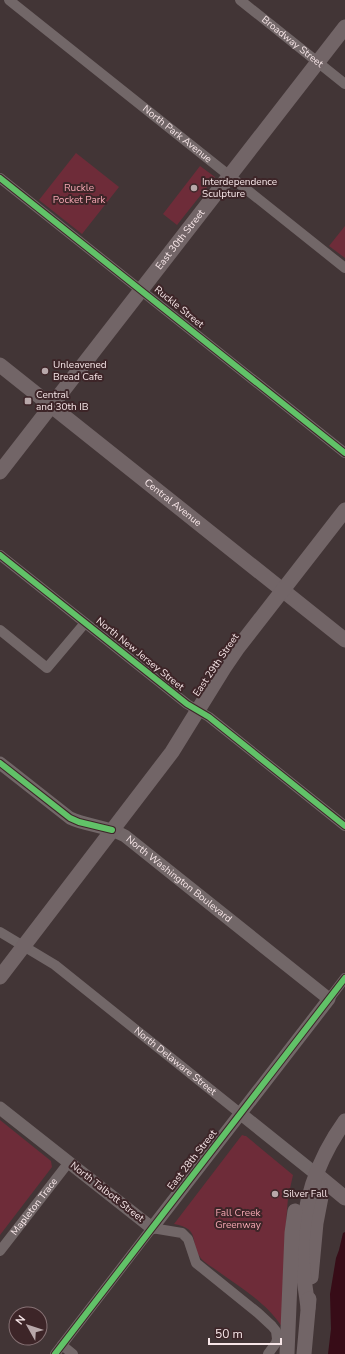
<svg xmlns="http://www.w3.org/2000/svg" width="345" height="1354" font-family="'Nunito Sans',sans-serif">
<rect width="100%" height="100%" fill="#423536"/>
<!-- green -->
<g fill="#6e2c39">
<polygon points="76,153 119,187 82,234 39,200"/>
<polygon points="200,166 215,177 177,225 163,214"/>
<polygon points="345,226 345,258 329,246"/>
<polygon points="0,1120 51,1161 52,1167 0,1235"/>
<path d="M242 1135 245 1136H246L293 1175 288 1198 286 1223 282 1327C267 1303 241 1288 219 1272 214 1268 204 1263 200 1257 189 1243 202 1229 174 1224Z"/>
</g>
<!-- water -->
<polygon fill="#370c17" points="345,1232 345,1354 328,1354 331,1329 330,1294 336,1258 339,1250 343,1233"/>
<g fill="none" stroke-linecap="round" stroke-linejoin="round">
<!-- minor -->
<g stroke="#726768" stroke-width="10">
<path id="s1" d="M9 0 345 268"/>
<path id="s2" d="M240 0 345 84"/>
<polyline points="0,178 345,453"/>
<polyline points="0,555 187,704 209,717 345,826"/>
<polyline points="0,630 47,668 85,623"/>
<path id="s3" d="M0 932 55 965 241 1114"/>
<polyline points="329,999 345,978"/>
<path id="s4" d="M0 1251 69 1162"/>
<polyline points="62,1345 73,1354"/>
<polyline points="55,1354 152,1228 182,1233 188,1239 196,1263 258,1313 272,1326 276,1331 277,1339 276,1343 268,1354"/>
</g>
<!-- tertiary -->
<g stroke="#726768" stroke-width="13">
<path id="s5" d="M0 763 70 818C87 826 108 826 125 836L329 999 152 1228 0 1108"/>
<polyline points="241,1114 316,1174"/>
</g>
<!-- secondary -->
<g stroke="#726567" stroke-width="15">
<path id="s6" d="M0 365 345 640"/>
<path id="s7" d="M0 472 345 27"/>
<polyline points="0,977 172,752 224,668 237,649 345,510"/>
<polyline points="316,1174 345,1198"/>
<polyline points="311,1277 316,1223 321,1197 316,1175"/>
<path d="M308 1308C306 1290 302 1271 302 1253 302 1205 317 1160 345 1121"/>
<polyline points="287,1354 292,1233 295,1211"/>
<polyline points="304,1354 309,1299"/>
</g>
<!-- cycleway casing -->
<g stroke="#3d2528" stroke-width="8">
<g id="cycleway">
<polyline points="0,178 345,453"/>
<polyline points="0,555 187,704 209,717 345,826"/>
<polyline points="0,763 70,818 79,822 112,830"/>
<polyline points="55,1354 345,978"/>
</g>
</g>
<!-- cycleway -->
<use href="#cycleway" stroke="#61c268" stroke-width="6"/>
</g>
<!-- markers -->
<g fill="#b8a8aa" stroke="#3d2528" stroke-width="1.5">
<circle cx="194" cy="188" r="4"/>
<circle cx="45" cy="371" r="4"/>
<rect x="24" y="397" width="8" height="8" rx="2"/>
<circle cx="275" cy="1194" r="4"/>
</g>
<g text-anchor="middle" dominant-baseline="central" stroke-width="4" stroke-linejoin="round" paint-order="stroke">
<!-- street labels -->
<g font-size="10" fill="#f7e6e8" stroke="#3d2528">
<text stroke="none"><textPath href="#s2" startOffset="67">Broadway Street</textPath></text>
<text stroke="none"><textPath href="#s1" startOffset="215">North Park Avenue</textPath></text>
<text stroke="none"><textPath href="#s7" startOffset="294">East 30th Street</textPath></text>
<text transform="translate(179 307) rotate(39)">Ruckle Street</text>
<text stroke="none"><textPath href="#s6" startOffset="221">Central Avenue</textPath></text>
<text transform="translate(140 654) rotate(39)">North New Jersey Street</text>
<text transform="translate(216 665) rotate(-56)">East 29th Street</text>
<text stroke="none"><textPath href="#s5" startOffset="216">North Washington Boulevard</textPath></text>
<text stroke="none"><textPath href="#s3" startOffset="218">North Delaware Street</textPath></text>
<text transform="translate(192 1160) rotate(-52)">East 28th Street</text>
<text transform="translate(107 1192) rotate(38)">North Talbott Street</text>
<text stroke="none"><textPath href="#s4" startOffset="56">Mapleton Trace</textPath></text>
</g>
<!-- poi labels -->
<g font-size="10" fill="#f7e6e8" stroke="#3d2528" text-anchor="start">
<text x="202" y="182">Interdependence<tspan x="202" dy="12">Sculpture</tspan></text>
<text x="53" y="365">Unleavened<tspan x="53" dy="12">Bread Cafe</tspan></text>
<text x="36" y="395">Central<tspan x="36" dy="12">and 30th IB</tspan></text>
<text x="283" y="1194">Silver Fall</text>
</g>
<!-- park labels -->
<g font-size="10" fill="#f4a7b2" stroke="#3d2528">
<text x="79" y="188">Ruckle<tspan x="79" dy="12">Pocket Park</tspan></text>
<text x="238" y="1213">Fall Creek<tspan x="238" dy="12">Greenway</tspan></text>
</g>
</g>
<!-- north arrow -->
<g transform="translate(28 1326) rotate(309)"><circle r="19" fill="#3d2528" stroke="#877275"/>
<path d="M0-3L7 15L0 10L-7 15Z" fill="#b8a8aa"/>
<text y="-6" font-size="11" font-weight="bold" text-anchor="middle" fill="#f7e6e8">N</text>
</g>
<!-- scale -->
<path d="M209 1338v6h72v-6" fill="none" stroke="#f7e6e8" stroke-width="2"/>
<text x="215" y="1338" font-size="12" fill="#f7e6e8" stroke="#3d2528" stroke-width="3" paint-order="stroke">50 m</text>
</svg>
